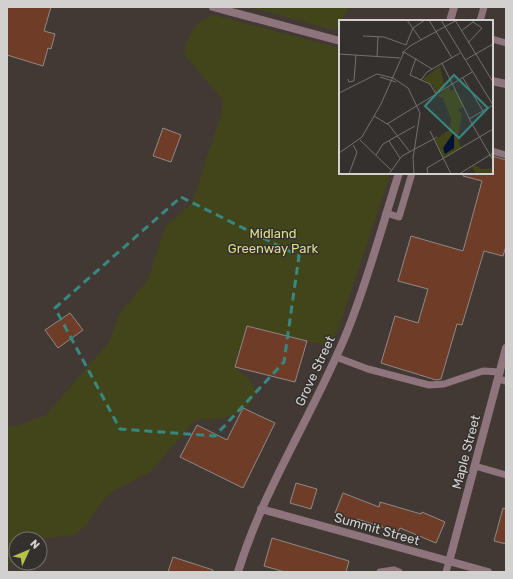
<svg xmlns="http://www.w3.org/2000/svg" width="513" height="579" font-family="Rubik,sans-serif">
<rect width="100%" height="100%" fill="#34302e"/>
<!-- built -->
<path fill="#433934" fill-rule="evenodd" d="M7 7H506V572H7ZM340 21H492V173H340ZM16 539H40V563H16Z"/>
<!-- green -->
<g fill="#42441a">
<polygon points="249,7 350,7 335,30"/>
<path d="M214 15 340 48V173H391L332 347 247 326 235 367C241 372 249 378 253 385 262 404 233 417 218 419 209 420 202 418 194 422L150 472 114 491 106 497 86 525 75 535 52 537 40 540 16 539V555L7 567V426L14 427 46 415 109 342 119 314 148 280 165 227 192 203 222 111V99L187 58 184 52C191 32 193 22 214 15Z"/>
</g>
<!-- building -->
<g fill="#6f3d27" stroke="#8e8987">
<polygon points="7,7 51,7 44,31 55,34 51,49 48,48 43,66 7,55"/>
<polygon points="163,128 181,135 171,162 153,156"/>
<polygon points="492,156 506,160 506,246 503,256 484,251 462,325 457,324 441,379 436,380 381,363 395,316 418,323 428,289 398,281 411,236 463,251 482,181 463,176 463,173 492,173"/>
<polygon points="70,313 83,330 58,348 45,330"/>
<polygon points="247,326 307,341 295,382 235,367"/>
<polygon points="243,408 275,423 243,488 180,457 197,425 227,440"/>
<polygon points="296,483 317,489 311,509 290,503"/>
<polygon points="343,493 379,507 380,502 421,514 422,512 445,522 436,543 400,528 398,532 357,519 356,522 335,513"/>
<polygon points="503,508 506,509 506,544 494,541"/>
<polygon points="272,538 349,561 346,572 285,572 264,566"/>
<polygon points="173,557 213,570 213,572 168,572"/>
</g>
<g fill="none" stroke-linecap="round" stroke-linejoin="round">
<!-- lane -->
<g stroke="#8e747c" stroke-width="7">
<polyline points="480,21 484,7"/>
<polyline points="492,39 506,43"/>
<polyline points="492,151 506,155"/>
<polyline points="386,213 399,217 412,173"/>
<polyline points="336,357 368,369 429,385 444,384 483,371 500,372"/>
<polyline points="498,379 506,381"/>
<polyline points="475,466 506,475"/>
<polyline points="380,572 394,570 399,572"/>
<polyline points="446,572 449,562"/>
</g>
<!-- street -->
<g stroke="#8e747c" stroke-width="8">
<polyline points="213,7 340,41"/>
<polyline points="450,21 454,7"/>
<polyline points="492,81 506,84"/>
<polyline points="261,509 488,572"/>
<polyline points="449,562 506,348"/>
<path d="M238 572C264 487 314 413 347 332 368 280 382 226 399 173"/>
</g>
</g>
<!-- marked area -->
<path fill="none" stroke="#368881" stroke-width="3" stroke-dasharray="8 5" stroke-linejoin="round" d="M181 197 299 256 284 362 215 436 120 429 55 308Z"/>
<g text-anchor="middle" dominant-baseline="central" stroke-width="3" stroke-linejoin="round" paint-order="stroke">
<!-- park labels -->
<g font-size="13" fill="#dcdf8a" stroke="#34302e">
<text x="273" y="233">Midland<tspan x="273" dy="15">Greenway Park</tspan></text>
</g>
<!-- street labels -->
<g font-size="13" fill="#d3d1cf" stroke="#34302e">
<text transform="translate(315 371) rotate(-65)">Grove Street</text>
<text transform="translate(466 452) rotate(-75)">Maple Street</text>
<text transform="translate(377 529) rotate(16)">Summit Street</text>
</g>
</g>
<!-- overview -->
<g transform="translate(339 20)">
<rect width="154" height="154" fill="#34302e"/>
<path d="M101 46 106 68 97 73 93 65 84 59ZM110 67 112 71 116 69 125 86 119 90 123 94 119 116 122 128 104 138 96 120 111 109 112 99 104 78 98 76ZM136 145 142 149 154 148V154H137L133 147Z" fill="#42441a"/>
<path d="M115 112V128L106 134 104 128Z" fill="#001237"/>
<path fill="none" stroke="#74706e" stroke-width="1" d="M68 0 82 20M90 0 113 38M102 0 154 85M116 0 154 62M122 11 134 2M24 16 45 17 67 25 74 8 86 0M129 23 143 8 134 2 135 0M65 32 93 49M63 33 71 26 118 0M0 34 61 38M38 37 39 17M77 38 71 55 91 64 97 74M126 40 154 24M103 43 133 104 154 140M41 57 57 62M124 58 144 91M9 59 10 62 15 61 17 35M82 60 88 52 121 33M0 73 38 54 54 58 69 68 81 93 74 138 75 154M35 96 50 105 71 132M130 99 154 85M48 104 133 52M91 111 112 154M21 120 52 150M50 121 61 138M0 133 23 117 42 84 65 32M37 135 44 124 76 106M10 154 18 132 14 125M50 154 63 136 98 117M89 154 88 148 154 109M120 154 154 133"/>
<path fill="#368881" fill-opacity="0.15" stroke="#368881" stroke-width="2" d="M115 55 149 88 120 118 86 86Z"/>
<rect width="154" height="154" fill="none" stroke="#d3d1cf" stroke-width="2"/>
</g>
<!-- border -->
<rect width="513" height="579" fill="none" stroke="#d3d1cf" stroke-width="16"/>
<!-- north arrow -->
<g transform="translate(28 551) rotate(46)"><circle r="19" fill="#34302e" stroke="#74706e"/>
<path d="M0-3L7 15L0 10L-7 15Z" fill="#b6c149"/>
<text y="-6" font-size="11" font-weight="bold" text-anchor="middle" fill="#d3d1cf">N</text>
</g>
</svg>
